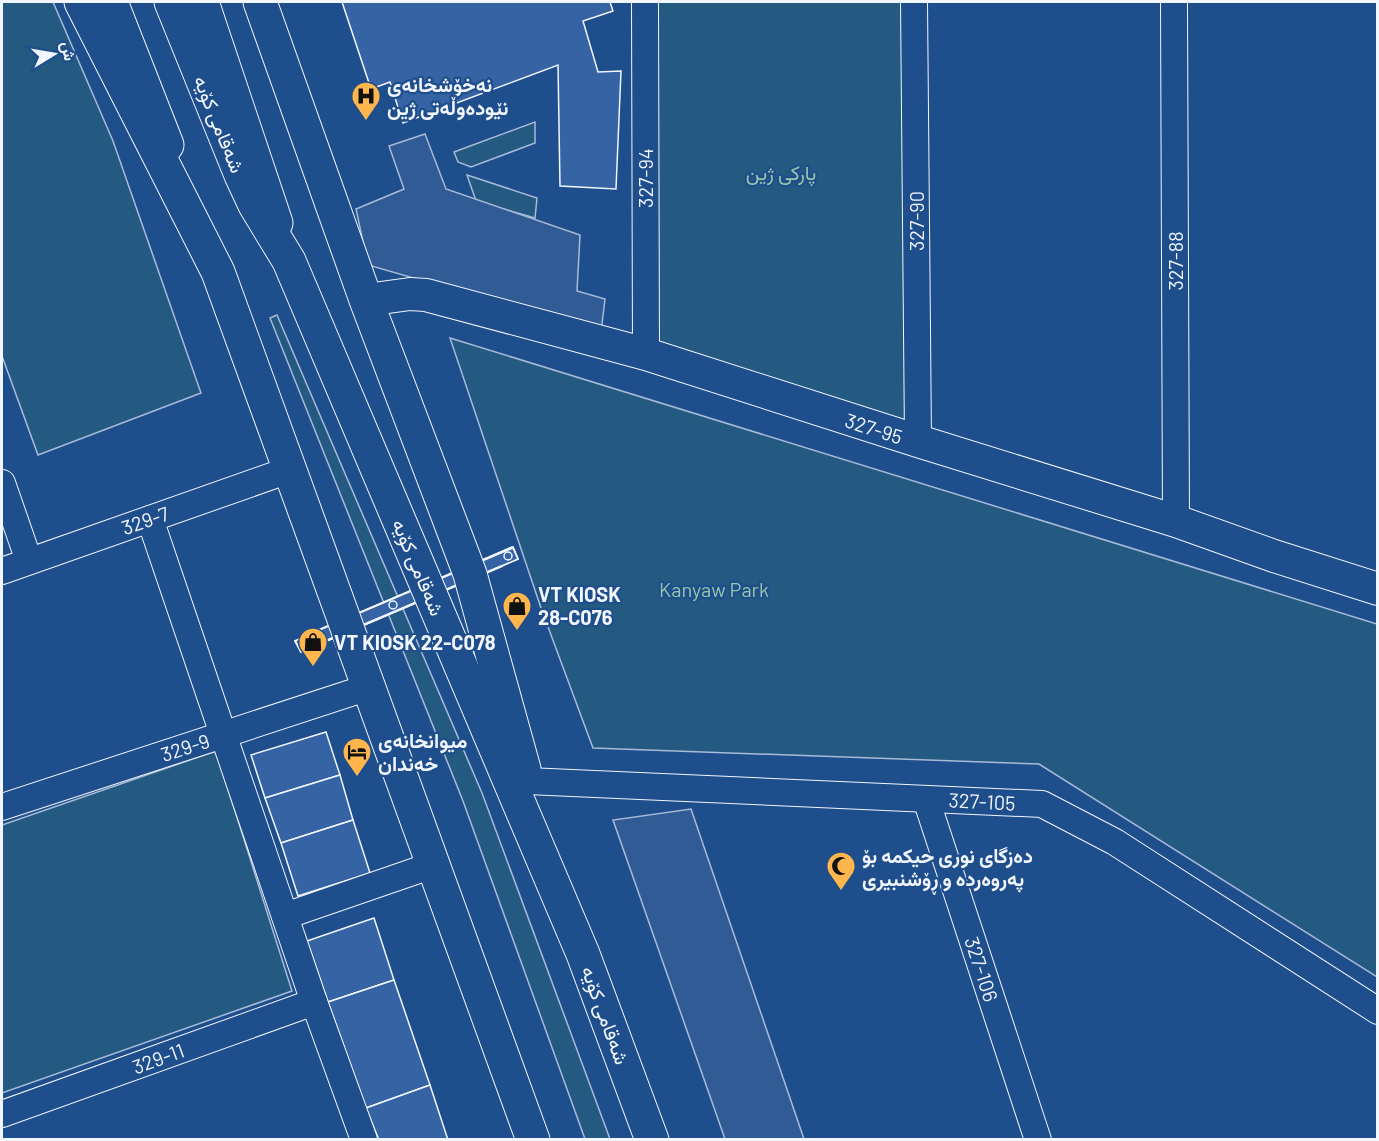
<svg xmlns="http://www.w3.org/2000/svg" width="1379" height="1141" font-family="Barlow,Vazirmatn,sans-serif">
<rect width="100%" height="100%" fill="#1f4e8c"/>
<!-- green -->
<g fill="#245a82" stroke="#a8bbd7" stroke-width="1.5">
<polygon points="2,2 53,2 113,141 201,393 38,455 2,356"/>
<polygon points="654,2 906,2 909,424 655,342"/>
<polygon points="535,122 535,143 471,167 458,162 454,152"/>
<polygon points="467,175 537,198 535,218 476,201"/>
<polygon points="277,315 482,793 610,1139 585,1139 463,801 270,318"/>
<polygon points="450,338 1377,624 1377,977 1039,764 593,748 541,608"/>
<polygon points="216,751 292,991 2,1093 2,825"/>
</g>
<!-- parking -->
<g fill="#305b95" stroke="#a8bbd7" stroke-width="1.5">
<polygon points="425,134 446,189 580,235 577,291 605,299 601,332 368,265 356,209 404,189 389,146"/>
<polygon points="691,809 804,1139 725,1139 613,820"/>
</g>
<!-- building -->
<g fill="#3563a3" stroke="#f2f6ff" stroke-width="1.5">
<polygon points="342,2 610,2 613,11 583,21 598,72 621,71 616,189 560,186 558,65 403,123 390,82 371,89"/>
<polygon points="512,547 518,559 301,652 295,641"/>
<polygon points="513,547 518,559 301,652 295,641 311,633"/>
<polygon points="513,547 518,559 513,548 310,634"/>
<circle cx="508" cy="556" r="4"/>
<polygon points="501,566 503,566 301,652 295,640 301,651"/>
<circle cx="393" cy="605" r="4"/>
<circle cx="305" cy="643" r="4"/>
<polygon points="326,732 340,775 265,798 251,755"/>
<polygon points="340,775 353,820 281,843 265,798"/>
<polygon points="353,820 370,873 298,896 281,843"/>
<polygon points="374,918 394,980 328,1002 307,941"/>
<polygon points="394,980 430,1085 366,1108 328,1002"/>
<polygon points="430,1085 448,1140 379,1140 366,1108"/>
</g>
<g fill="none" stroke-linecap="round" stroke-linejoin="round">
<!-- minor casing -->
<g stroke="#f2f6ff" stroke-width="28">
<g id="minor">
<polyline points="645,2 646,354"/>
<polyline points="914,2 918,441"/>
<polyline points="1174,2 1176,521"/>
<polyline points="2,483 29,561"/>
<polyline points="150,519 314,1002 364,1140"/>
<polyline points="2,571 289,470"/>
<polyline points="527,781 1042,804 1115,842 1378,1011"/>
<polyline points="926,799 1038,1140"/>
<polyline points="2,807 369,687"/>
<polyline points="285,916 433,865"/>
<polyline points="2,1114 314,1002"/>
</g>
</g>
<!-- tertiary casing -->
<g stroke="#f2f6ff" stroke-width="34">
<polyline id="tertiary" points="366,300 410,294 426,295 646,354 918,441 1176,521 1274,556 1378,589"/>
</g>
<!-- primary casing -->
<g stroke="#f2f6ff" stroke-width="35">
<g id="primary">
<polyline points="111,2 167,145"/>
<polyline points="202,2 276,223"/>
</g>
</g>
<!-- trunk casing -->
<g stroke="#f2f6ff" stroke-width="35">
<g id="trunk">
<polyline points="81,2 218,272 533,1140"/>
<polyline points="171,2 241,175 255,205 289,261 583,954 652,1140"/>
<polyline points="260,2 366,300 470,574 524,769"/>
</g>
</g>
<!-- minor -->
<use href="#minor" stroke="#1f4e8c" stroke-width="26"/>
<!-- tertiary -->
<use href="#tertiary" stroke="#1f4e8c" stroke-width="32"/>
<!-- primary -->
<use href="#primary" stroke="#1f4e8c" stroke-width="33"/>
<!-- trunk -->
<use href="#trunk" stroke="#1f4e8c" stroke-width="33"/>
</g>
<!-- icons -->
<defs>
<g id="hospital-pin" transform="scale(1.5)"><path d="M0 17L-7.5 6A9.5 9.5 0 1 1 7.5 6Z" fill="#ffb74d" stroke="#1f4e8c"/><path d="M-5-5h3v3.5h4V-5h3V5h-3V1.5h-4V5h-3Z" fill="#111"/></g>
<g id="shop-pin" transform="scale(1.5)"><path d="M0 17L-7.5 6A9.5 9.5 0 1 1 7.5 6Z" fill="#ffb74d" stroke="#1f4e8c"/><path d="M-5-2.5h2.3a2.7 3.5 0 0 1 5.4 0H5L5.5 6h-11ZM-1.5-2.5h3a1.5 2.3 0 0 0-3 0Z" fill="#111"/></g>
<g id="hotel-pin" transform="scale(1.5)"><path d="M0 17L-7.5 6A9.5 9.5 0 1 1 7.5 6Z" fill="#ffb74d" stroke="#1f4e8c"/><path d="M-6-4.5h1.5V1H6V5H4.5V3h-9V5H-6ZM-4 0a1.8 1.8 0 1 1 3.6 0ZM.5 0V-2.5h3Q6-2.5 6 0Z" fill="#111"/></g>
<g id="mosque-pin" transform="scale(1.5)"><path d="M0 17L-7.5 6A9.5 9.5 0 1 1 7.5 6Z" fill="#ffb74d" stroke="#1f4e8c"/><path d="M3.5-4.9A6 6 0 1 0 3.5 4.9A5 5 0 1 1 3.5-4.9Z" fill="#111"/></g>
</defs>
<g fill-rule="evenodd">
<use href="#hospital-pin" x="366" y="96"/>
<use href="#shop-pin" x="517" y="606"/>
<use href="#shop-pin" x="313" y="642"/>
<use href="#hotel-pin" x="357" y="752"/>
<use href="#mosque-pin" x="841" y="866"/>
</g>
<g text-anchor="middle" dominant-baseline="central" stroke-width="4.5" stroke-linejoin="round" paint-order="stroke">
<!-- poi labels -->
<g font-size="20" font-weight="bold" fill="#f2f6ff" stroke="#1f4e8c" text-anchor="start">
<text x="387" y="84">نەخۆشخانەی<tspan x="387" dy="23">نێودەوڵەتی ژین</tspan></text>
<text x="538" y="594">VT KIOSK<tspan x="538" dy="23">28-C076</tspan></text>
<text x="334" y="642">VT KIOSK 22-C078</text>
<text x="378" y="740">میوانخانەی<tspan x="378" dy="23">خەندان</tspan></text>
<text x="862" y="855">دەزگای نوری حیکمە بۆ<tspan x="862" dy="23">پەروەردە و ڕۆشنبیری</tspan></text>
</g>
<!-- street labels -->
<g font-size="20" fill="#f2f6ff" stroke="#1f4e8c">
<text transform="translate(220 124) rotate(68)">شەقامی کۆیە</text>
<text transform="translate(645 178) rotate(-90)">327-94</text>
<text transform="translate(916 221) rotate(-90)">327-90</text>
<text transform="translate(1175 261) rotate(-90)">327-88</text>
<text transform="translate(874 428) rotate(18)">327-95</text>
<text transform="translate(145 520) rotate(-19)">329-7</text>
<text transform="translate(419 567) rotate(67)">شەقامی کۆیە</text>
<text transform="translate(185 747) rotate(-18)">329-9</text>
<text transform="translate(982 801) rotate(3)">327-105</text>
<text transform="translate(982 969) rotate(72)">327-106</text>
<text transform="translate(606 1015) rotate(70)">شەقامی کۆیە</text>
<text transform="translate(158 1058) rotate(-20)">329-11</text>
</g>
<!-- park labels -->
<g font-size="20" fill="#97c8a6" stroke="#1f4e8c">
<text x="781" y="172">پارکی ژین</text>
<text x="714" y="589">Kanyaw Park</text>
</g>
</g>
<!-- border -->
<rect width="1379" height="1141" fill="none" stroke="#f2f6ff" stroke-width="6"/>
<!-- north arrow -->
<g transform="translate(54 54) rotate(79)" stroke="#1f4e8c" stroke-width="4.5" paint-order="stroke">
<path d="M0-4.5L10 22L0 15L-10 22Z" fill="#f2f6ff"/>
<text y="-9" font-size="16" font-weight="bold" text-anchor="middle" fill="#f2f6ff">ش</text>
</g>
</svg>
